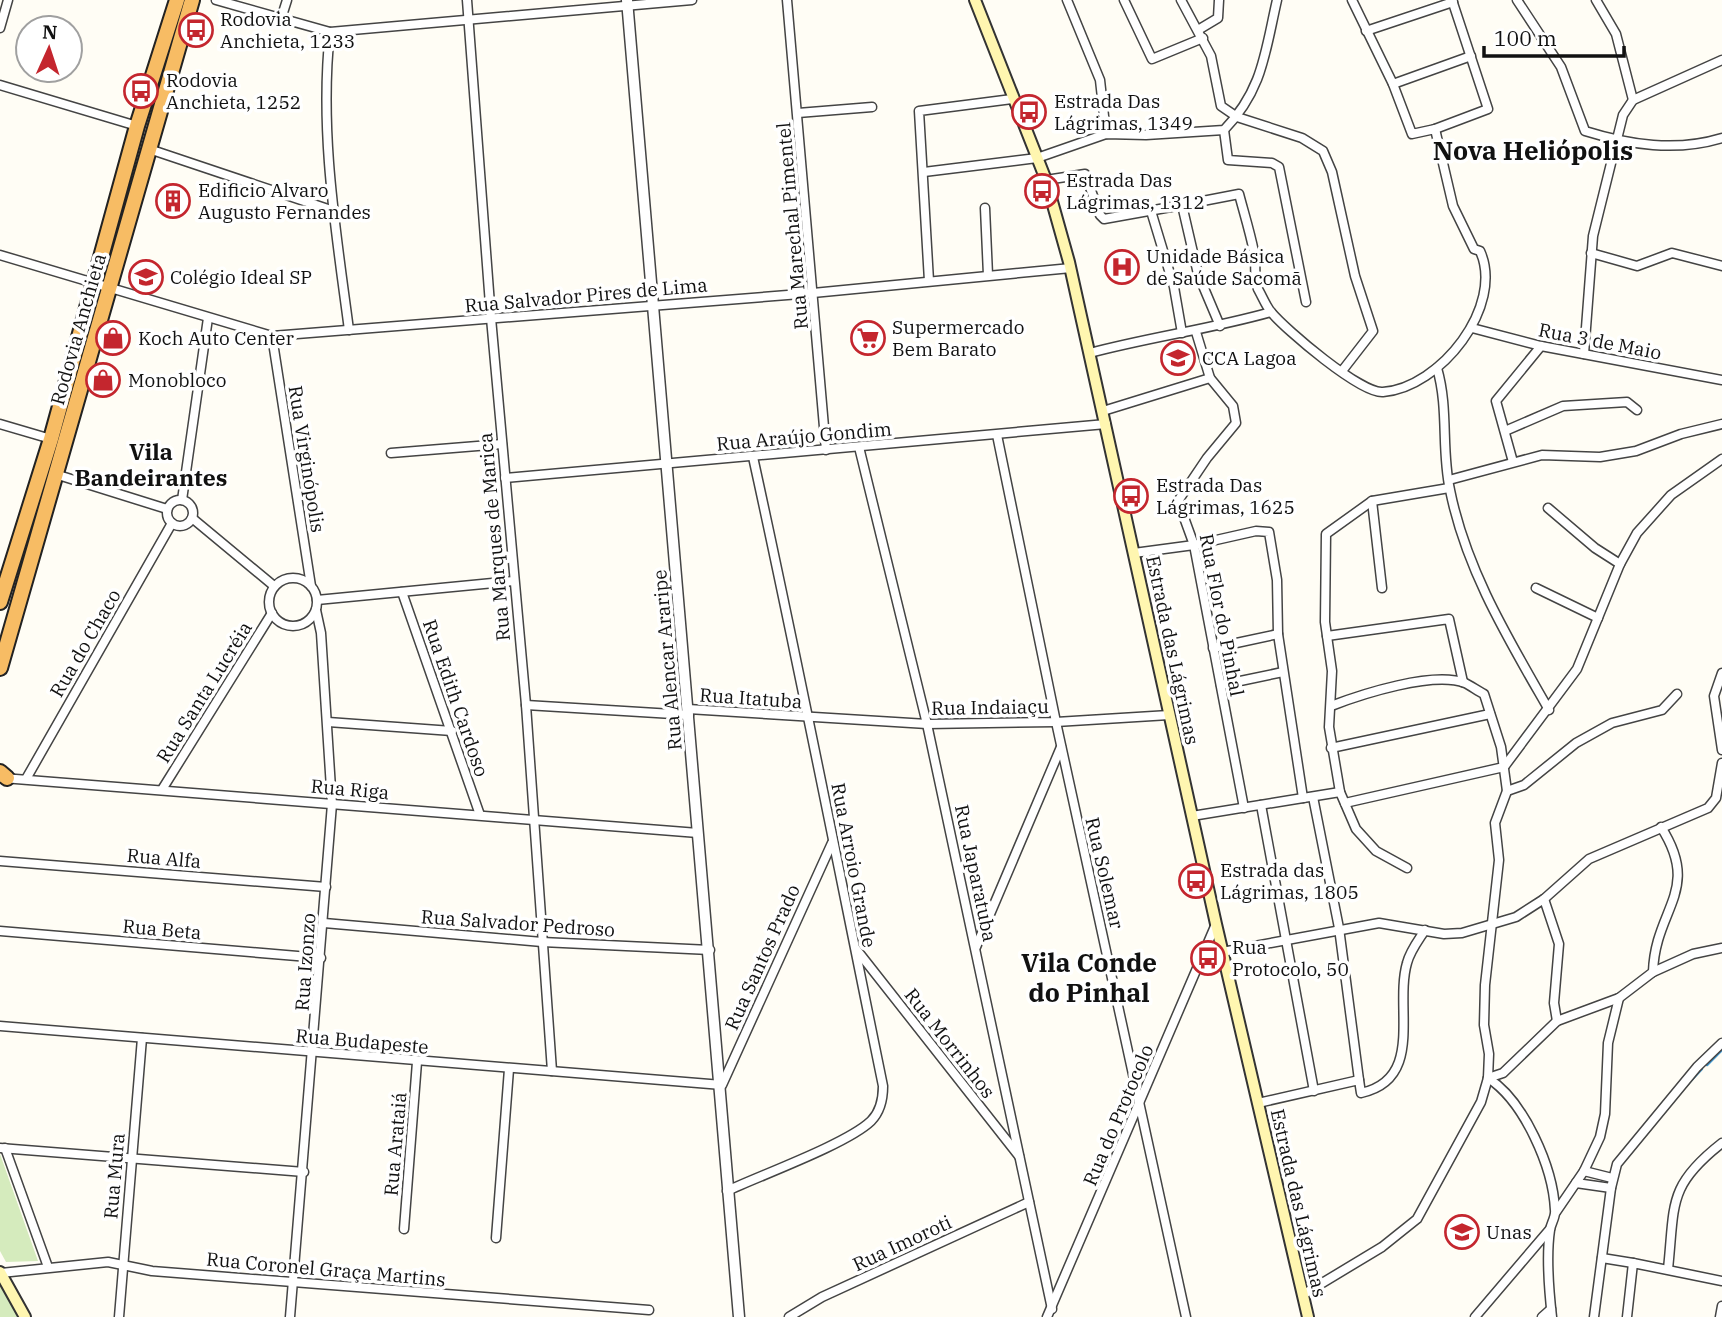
<svg xmlns="http://www.w3.org/2000/svg" width="1722" height="1317" font-family="'IBM Plex Serif',serif">
<rect width="100%" height="100%" fill="#fffdf5"/>
<!-- green -->
<g fill="#d5ebbd">
<polygon points="0,1154 38,1261 6,1262 0,1251"/>
<polygon points="0,1281 21,1317 0,1317"/>
</g>
<g fill="none" stroke-linecap="round" stroke-linejoin="round">
<!-- stream -->
<g stroke="#3f96cf" stroke-width="2.5">
<polyline points="1707,1065 1722,1050"/>
<polyline points="1687,1085 1702,1069"/>
</g>
<!-- minor casing -->
<g stroke="#444" stroke-width="11">
<g id="minor">
<polyline points="216,0 330,32 692,0"/>
<polyline points="467,0 491,318 526,705 552,1071"/>
<polyline points="787,0 826,450"/>
<polyline points="1067,0 1100,80 1106,134"/>
<polyline points="1124,0 1152,59 1203,38"/>
<polyline points="1181,0 1211,56 1221,106 1237,117 1302,138 1323,151 1332,172 1355,276 1373,331 1342,371"/>
<path d="M1517 0 1561 67 1585 131C1630 145 1676 152 1722 138"/>
<polyline points="1596,0 1616,34 1633,100"/>
<polyline points="281,19 287,0"/>
<polyline points="0,28 8,0"/>
<polyline points="1198,30 1218,18 1219,0"/>
<polyline points="1366,31 1453,2"/>
<path d="M330 32C319 131 336 231 349 330"/>
<polyline points="1393,84 1471,56"/>
<polyline points="0,85 137,126"/>
<polyline points="798,113 872,107"/>
<polyline points="1435,129 1488,109 1452,0"/>
<polyline points="1224,130 1228,160 1272,163 1279,167 1306,302"/>
<polyline points="149,149 334,211"/>
<path d="M924 172 1037 158 1106 134 1146 135 1224 130C1263 90 1265 52 1277 0"/>
<polyline points="1046,180 1085,174 1100,215 1104,219 1182,205 1198,274 1220,326"/>
<path d="M1182 205 1239 194C1244 213 1250 232 1254 252 1257 263 1253 278 1258 289 1262 296 1266 306 1271 312 1286 330 1361 394 1383 392 1440 388 1505 306 1480 251L1474 249 1453 206 1435 129 1412 134 1393 84 1352 0"/>
<polyline points="985,208 988,275"/>
<polyline points="1151,211 1174,287 1182,333"/>
<polyline points="1591,253 1637,266 1672,253 1722,266"/>
<polyline points="0,255 272,336 813,293 1071,268"/>
<polyline points="929,281 919,111 1012,99"/>
<polyline points="1472,328 1541,346 1722,380"/>
<polyline points="1196,332 1210,378 1233,406 1236,423 1207,458 1178,501 1194,545 1244,808"/>
<polyline points="272,336 311,586"/>
<path d="M1090 353C1150 337 1211 329 1271 312"/>
<polyline points="1584,354 1593,236 1623,115 1633,100 1722,60"/>
<path d="M1437 368C1449 409 1441 450 1450 490 1466 570 1509 640 1549 710"/>
<polyline points="1103,411 1210,378"/>
<polyline points="0,424 51,439"/>
<polyline points="1505,431 1563,406 1627,402 1637,410"/>
<polyline points="997,435 1056,722 1186,1317"/>
<polyline points="859,447 927,724 1052,1309"/>
<polyline points="391,453 502,444"/>
<polyline points="1513,462 1496,401 1541,346"/>
<polyline points="55,474 167,509"/>
<polyline points="505,478 1106,424"/>
<polyline points="1449,480 1542,455 1600,457 1636,451 1681,434 1722,424"/>
<circle cx="180" cy="513" r="13"/>
<polyline points="182,500 208,318"/>
<polyline points="1372,501 1382,588"/>
<polyline points="1548,508 1595,548 1620,564"/>
<polyline points="192,518 274,586"/>
<polyline points="1134,553 1194,545 1256,531 1269,532 1277,580 1278,634 1303,798"/>
<circle cx="293" cy="602" r="24"/>
<polyline points="1536,588 1598,618"/>
<polyline points="402,592 480,815"/>
<polyline points="317,600 514,581"/>
<polyline points="1327,636 1449,619 1463,682"/>
<polyline points="1213,648 1278,634"/>
<polyline points="1722,673 1714,696 1722,750"/>
<polyline points="1221,685 1283,672"/>
<polyline points="526,705 689,715"/>
<polyline points="688,709 927,724 1056,722 1169,715"/>
<polyline points="328,722 452,731"/>
<polyline points="1331,748 1490,714"/>
<polyline points="3,778 698,833"/>
<polyline points="26,779 172,523"/>
<polyline points="163,788 272,613"/>
<polyline points="1507,791 1524,785 1576,743 1612,723 1662,710 1677,694"/>
<polyline points="1313,797 1339,928 1359,1080"/>
<polyline points="1345,803 1504,767 1577,669 1620,564 1637,533 1671,495 1722,459"/>
<polyline points="1261,805 1314,1091"/>
<polyline points="1192,816 1340,792"/>
<polyline points="0,861 326,887"/>
<polyline points="1407,868 1376,851 1356,829 1340,792 1329,727 1332,671 1325,622 1326,534 1372,501 1449,488"/>
<polyline points="1544,899 1559,944 1554,1003 1557,1021"/>
<polyline points="324,923 542,942 710,950"/>
<polyline points="0,931 321,958"/>
<polyline points="976,947 1061,747"/>
<polyline points="856,949 1019,1156"/>
<polyline points="1222,952 1379,923 1444,934 1462,933 1516,917 1544,899 1589,859 1708,808 1716,798 1722,763"/>
<polyline points="1653,972 1693,954 1722,948"/>
<polyline points="0,1026 722,1085 832,843"/>
<path d="M1488 1078 1503 1073 1557 1021 1619 998 1653 972C1655 908 1702 891 1661 827"/>
<path d="M1488 1078C1524 1101 1553 1167 1555 1210 1556 1217 1551 1223 1550 1230 1546 1257 1549 1291 1552 1317"/>
<path d="M1258 1103 1359 1080 1361 1093C1425 1079 1394 1008 1407 963 1410 951 1418 941 1425 930"/>
<polyline points="0,1148 304,1172"/>
<polyline points="5,1148 48,1267"/>
<polyline points="1584,1171 1612,1178"/>
<polyline points="1576,1183 1611,1188"/>
<path d="M727 1191C761 1175 847 1144 871 1121 881 1111 883 1099 883 1086 840 876 799 666 753 457"/>
<polyline points="1556,1212 1584,1171 1600,1137 1605,1114 1608,1043 1619,998"/>
<polyline points="404,1229 417,1062"/>
<polyline points="496,1238 509,1069"/>
<polyline points="1602,1258 1633,1263"/>
<path d="M1668 1269C1675 1204 1667 1186 1722 1143"/>
<polyline points="1,1273 108,1262 152,1271 649,1310"/>
<path d="M1304 1294 1382 1247 1417 1219 1481 1102 1488 1078 1489 1054 1484 1025 1485 985 1499 860 1495 823 1507 791 1501 747 1484 694C1478 691 1471 686 1465 683 1433 671 1362 694 1331 706"/>
<polyline points="119,1317 142,1038"/>
<polyline points="290,1317 332,804 321,633 316,610"/>
<polyline points="789,1317 822,1297 1029,1202"/>
<polyline points="1047,1317 1216,924"/>
<polyline points="1475,1317 1550,1229"/>
<polyline points="1542,1317 1551,1309"/>
<polyline points="1594,1317 1611,1188 1617,1164 1697,1067 1722,1043"/>
<polyline points="1627,1317 1633,1263 1722,1281"/>
<polyline points="1720,1317 1722,1306"/>
</g>
</g>
<!-- tertiary casing -->
<g stroke="#444" stroke-width="13">
<polyline id="tertiary" points="627,0 739,1317"/>
</g>
<!-- secondary casing -->
<g stroke="#333" stroke-width="14">
<g id="secondary">
<polyline points="975,0 1046,180 1069,262 1216,924 1308,1317"/>
<polyline points="0,1272 25,1317"/>
</g>
</g>
<!-- trunk casing -->
<g stroke="#222" stroke-width="18">
<g id="trunk">
<polyline points="0,602 51,439 137,126 177,0"/>
<polyline points="0,668 192,0"/>
<polyline points="0,772 7,778"/>
</g>
</g>
<!-- minor -->
<use href="#minor" stroke="#fff" stroke-width="8"/>
<!-- tertiary -->
<use href="#tertiary" stroke="#fff" stroke-width="10"/>
<!-- secondary -->
<use href="#secondary" stroke="#fff6b0" stroke-width="10"/>
<!-- trunk -->
<use href="#trunk" stroke="#f7bc64" stroke-width="14"/>
</g>
<!-- icons -->
<defs>
<g id="bus-ring" transform="scale(1.75)"><circle r="9.5" fill="#fff" stroke="#c4262e" stroke-width="1.5"/><path d="M-5-6H5V4H4V6H2V4H-2V6H-4V4H-5ZM-3.5-4V0h7V-4ZM-3.5 1.2v1.5H-2V1.2ZM2 1.2v1.5H3.5V1.2Z" fill="#c4262e"/></g>
<g id="building-ring" transform="scale(1.75)"><circle r="9.5" fill="#fff" stroke="#c4262e" stroke-width="1.5"/><path d="M-4-6H4V6H1V3H-1V6H-4ZM-2.5-4.3h1.7v1.8h-1.7ZM.8-4.3h1.7v1.8H.8ZM-2.5-1h1.7V.8h-1.7ZM.8-1h1.7V.8H.8Z" fill="#c4262e"/></g>
<g id="hospital-ring" transform="scale(1.75)"><circle r="9.5" fill="#fff" stroke="#c4262e" stroke-width="1.5"/><path d="M-5-5h3v3.5h4V-5h3V5h-3V1.5h-4V5h-3Z" fill="#c4262e"/></g>
<g id="school-ring" transform="scale(1.75)"><circle r="9.5" fill="#fff" stroke="#c4262e" stroke-width="1.5"/><path d="M0-5L7-2L0 1L-7-2ZM-4 1L0 2.5L4 1V4Q0 6-4 4Z" fill="#c4262e"/></g>
<g id="shop-ring" transform="scale(1.75)"><circle r="9.5" fill="#fff" stroke="#c4262e" stroke-width="1.5"/><path d="M-5-2.5h2.3a2.7 3.5 0 0 1 5.4 0H5L5.5 6h-11ZM-1.5-2.5h3a1.5 2.3 0 0 0-3 0Z" fill="#c4262e"/></g>
<g id="supermarket-ring" transform="scale(1.75)"><circle r="9.5" fill="#fff" stroke="#c4262e" stroke-width="1.5"/><path d="M-6-5.5h2.5l.6 2H6L4.5 2H-2.5L-4.4-4H-6ZM-1.5 3.2a1.3 1.3 0 1 0 .1 0ZM3 3.2a1.3 1.3 0 1 0 .1 0Z" fill="#c4262e"/></g>
</defs>
<g fill-rule="evenodd">
<use href="#bus-ring" x="196" y="30"/>
<use href="#bus-ring" x="141" y="91"/>
<use href="#bus-ring" x="1029" y="112"/>
<use href="#bus-ring" x="1042" y="191"/>
<use href="#building-ring" x="173" y="201"/>
<use href="#hospital-ring" x="1122" y="267"/>
<use href="#school-ring" x="146" y="277"/>
<use href="#shop-ring" x="113" y="338"/>
<use href="#supermarket-ring" x="868" y="338"/>
<use href="#school-ring" x="1178" y="358"/>
<use href="#shop-ring" x="103" y="380"/>
<use href="#bus-ring" x="1131" y="496"/>
<use href="#bus-ring" x="1196" y="881"/>
<use href="#bus-ring" x="1208" y="958"/>
<use href="#school-ring" x="1462" y="1232"/>
</g>
<g text-anchor="middle" dominant-baseline="central" stroke-width="7" stroke-linejoin="round" paint-order="stroke">
<!-- poi labels -->
<g font-size="19" fill="#111" stroke="#fff" text-anchor="start">
<text x="220" y="19">Rodovia<tspan x="220" dy="22">Anchieta, 1233</tspan></text>
<text x="166" y="80">Rodovia<tspan x="166" dy="22">Anchieta, 1252</tspan></text>
<text x="1054" y="101">Estrada Das<tspan x="1054" dy="22">Lágrimas, 1349</tspan></text>
<text x="1066" y="180">Estrada Das<tspan x="1066" dy="22">Lágrimas, 1312</tspan></text>
<text x="198" y="190">Edificio Alvaro<tspan x="198" dy="22">Augusto Fernandes</tspan></text>
<text x="1146" y="256">Unidade Básica<tspan x="1146" dy="22">de Saúde Sacomã</tspan></text>
<text x="170" y="277">Colégio Ideal SP</text>
<text x="892" y="327">Supermercado<tspan x="892" dy="22">Bem Barato</tspan></text>
<text x="138" y="338">Koch Auto Center</text>
<text x="1202" y="358">CCA Lagoa</text>
<text x="128" y="380">Monobloco</text>
<text x="1156" y="485">Estrada Das<tspan x="1156" dy="22">Lágrimas, 1625</tspan></text>
<text x="1220" y="870">Estrada das<tspan x="1220" dy="22">Lágrimas, 1805</tspan></text>
<text x="1232" y="947">Rua<tspan x="1232" dy="22">Protocolo, 50</tspan></text>
<text x="1486" y="1232">Unas</text>
</g>
<!-- street labels -->
<g font-size="19" fill="#111" stroke="#fff">
<text transform="translate(792 226) rotate(-95)">Rua Marechal Pimentel</text>
<text transform="translate(586 295) rotate(-5)">Rua Salvador Pires de Lima</text>
<text transform="translate(78 329) rotate(-74)">Rodovia Anchieta</text>
<text transform="translate(1600 341) rotate(11)">Rua 3 de Maio</text>
<text transform="translate(804 436) rotate(-5)">Rua Araújo Gondim</text>
<text transform="translate(307 459) rotate(81)">Rua Virginópolis</text>
<text transform="translate(494 537) rotate(-95)">Rua Marques de Marica</text>
<text transform="translate(1222 615) rotate(79)">Rua Flor do Pinhal</text>
<text transform="translate(85 643) rotate(-60)">Rua do Chaco</text>
<text transform="translate(1173 650) rotate(78)">Estrada das Lágrimas</text>
<text transform="translate(667 660) rotate(-95)">Rua Alencar Araripe</text>
<text transform="translate(204 692) rotate(-58)">Rua Santa Lucréia</text>
<text transform="translate(456 698) rotate(71)">Rua Edith Cardoso</text>
<text transform="translate(751 698) rotate(4)">Rua Itatuba</text>
<text transform="translate(990 707) rotate(-1)">Rua Indaiaçu</text>
<text transform="translate(350 789) rotate(5)">Rua Riga</text>
<text transform="translate(164 858) rotate(5)">Rua Alfa</text>
<text transform="translate(854 865) rotate(79)">Rua Arroio Grande</text>
<text transform="translate(976 873) rotate(78)">Rua Japaratuba</text>
<text transform="translate(1105 873) rotate(77)">Rua Solemar</text>
<text transform="translate(518 923) rotate(4)">Rua Salvador Pedroso</text>
<text transform="translate(162 929) rotate(5)">Rua Beta</text>
<text transform="translate(762 957) rotate(-66)">Rua Santos Prado</text>
<text transform="translate(305 962) rotate(-86)">Rua Izonzo</text>
<text transform="translate(362 1041) rotate(5)">Rua Budapeste</text>
<text transform="translate(950 1043) rotate(52)">Rua Morrinhos</text>
<text transform="translate(1118 1115) rotate(-67)">Rua do Protocolo</text>
<text transform="translate(395 1144) rotate(-85)">Rua Arataiá</text>
<text transform="translate(114 1176) rotate(-85)">Rua Mura</text>
<text transform="translate(1299 1203) rotate(77)">Estrada das Lágrimas</text>
<text transform="translate(902 1243) rotate(-25)">Rua Imoroti</text>
<text transform="translate(326 1269) rotate(5)">Rua Coronel Graça Martins</text>
</g>
<!-- quarter labels -->
<g font-size="23" font-weight="bold" fill="#111" stroke="#fff">
<text x="151" y="451">Vila<tspan x="151" dy="26">Bandeirantes</tspan></text>
</g>
<!-- district labels -->
<g font-size="26" font-weight="bold" fill="#111" stroke="#fff">
<text x="1533" y="150">Nova Heliópolis</text>
<text x="1089" y="962">Vila Conde<tspan x="1089" dy="30">do Pinhal</tspan></text>
</g>
</g>
<!-- north arrow -->
<g transform="translate(49 49) rotate(3)"><circle r="33" fill="#ffffff" stroke="#a0a0a0" stroke-width="2"/>
<path d="M0-5L12 26L0 18L-12 26Z" fill="#c4262e"/>
<text y="-10" font-size="19" font-weight="bold" text-anchor="middle" fill="#111111">N</text>
</g>
<!-- scale -->
<path d="M1484 46v10h140v-10" fill="none" stroke="#111111" stroke-width="3.5"/>
<text x="1494" y="46" font-size="21" fill="#111111" stroke="#ffffff" stroke-width="5" paint-order="stroke">100 m</text>
</svg>
